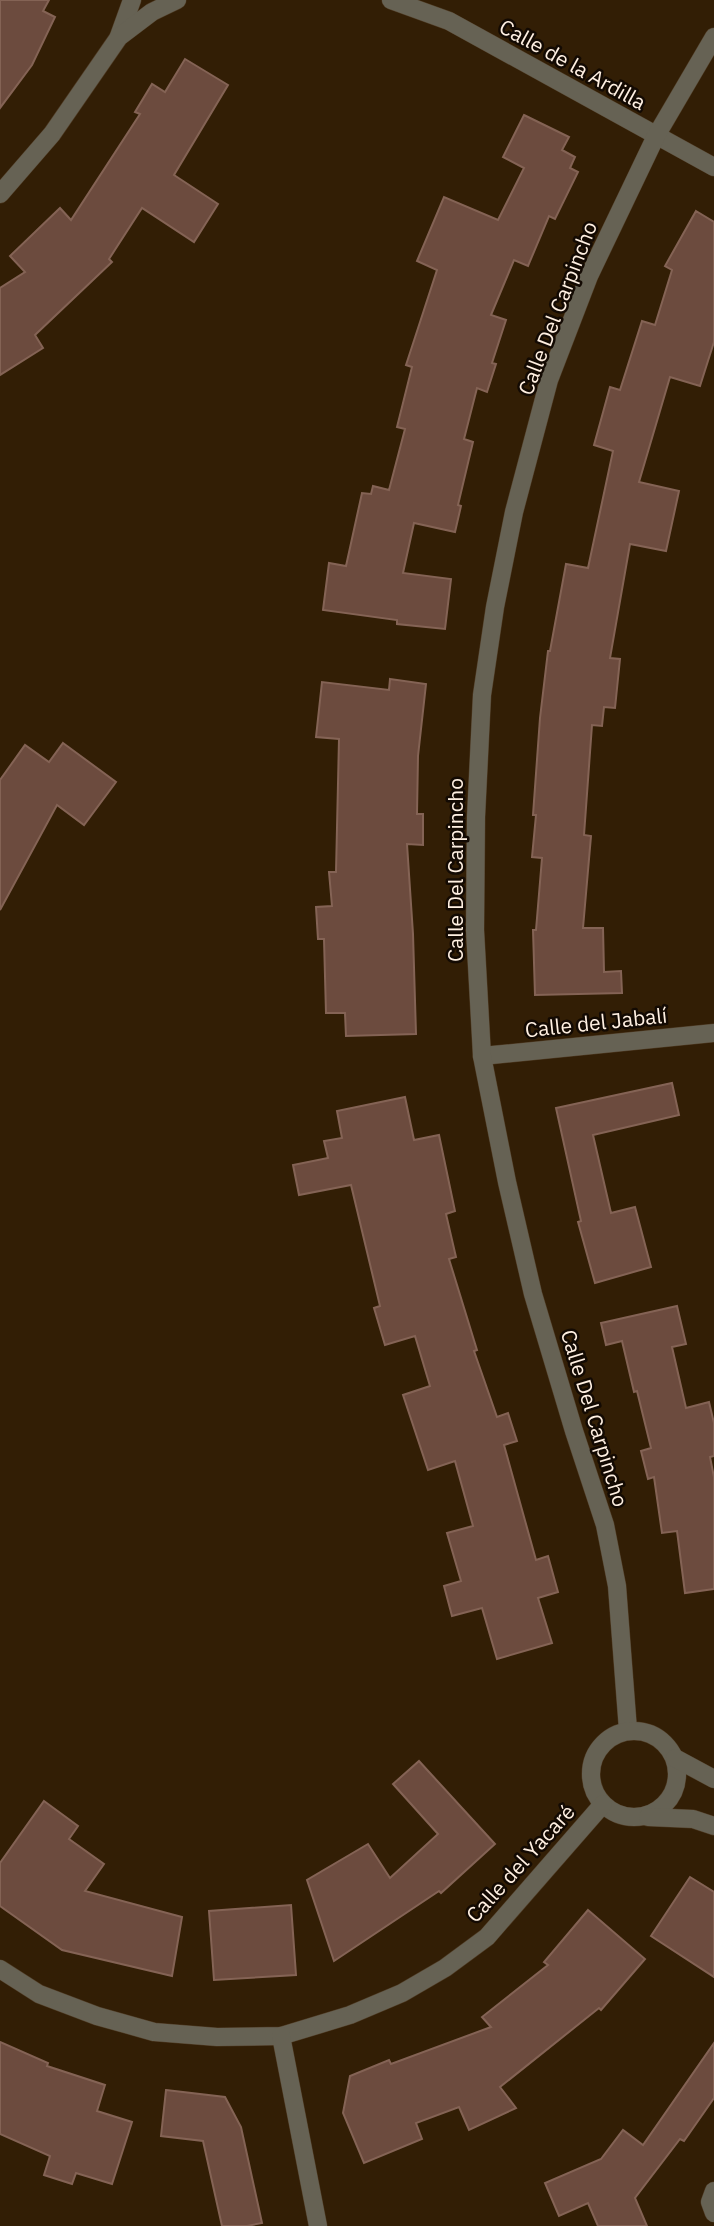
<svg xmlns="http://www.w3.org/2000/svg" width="714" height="2226" font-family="'IBM Plex Sans',sans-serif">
<rect width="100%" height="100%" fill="#321e05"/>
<!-- building -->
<g fill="#6c4b3e" stroke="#846355" stroke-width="2">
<polygon points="0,0 49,0 43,11 55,17 32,65 0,108"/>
<polygon points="185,59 228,85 174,175 218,204 194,242 142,208 109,259 112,262 35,335 43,348 0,375 0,288 25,272 10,256 60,208 71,220 140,114 135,112 152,84 165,92"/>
<polygon points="524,115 569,137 562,150 575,157 570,168 578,172 555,219 549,216 528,266 514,260 491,315 506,320 492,363 496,364 487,392 477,388 464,439 473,442 458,505 461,506 455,532 414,523 403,573 451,579 445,629 397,624 397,620 323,610 329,563 346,566 362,493 371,494 373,486 389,490 405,429 397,427 412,367 406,365 437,270 417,261 444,197 498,220 524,168 503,157"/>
<polygon points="696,211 714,222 714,342 700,386 670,377 639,482 679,491 666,551 630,544 610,658 620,659 615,708 604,707 602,726 592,725 584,835 591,836 583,928 603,928 604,972 621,971 622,993 535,995 533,930 536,930 542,858 532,857 536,815 533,815 540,718 548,651 550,651 566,564 588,568 613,451 594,445 610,387 620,390 642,321 655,325 672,270 665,266"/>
<polygon points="390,679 426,684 418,756 417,814 423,814 423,845 407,844 413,934 416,1034 346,1036 345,1013 326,1013 324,939 318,939 316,907 332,906 329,872 336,872 339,739 316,737 322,682 389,690"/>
<polygon points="63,743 116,782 84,825 57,805 0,910 0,780 25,745 49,762"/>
<polygon points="672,1083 679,1115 593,1135 611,1213 635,1207 651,1267 595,1283 578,1222 581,1221 556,1108"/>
<polygon points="405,1097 414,1140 439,1135 455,1211 446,1214 456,1257 449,1259 477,1350 474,1351 497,1417 508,1413 517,1441 504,1445 536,1560 548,1556 558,1592 538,1598 552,1643 497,1659 482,1608 452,1616 444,1586 461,1581 447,1533 473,1526 455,1461 428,1470 403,1395 430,1386 415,1336 385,1345 374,1308 380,1306 351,1185 299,1195 293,1165 328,1158 324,1141 342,1138 337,1111"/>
<polygon points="677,1306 686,1344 672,1347 686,1408 709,1402 714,1423 714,1456 710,1457 714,1477 714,1589 685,1593 677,1531 662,1533 654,1477 648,1479 641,1451 651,1448 637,1391 634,1392 622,1341 606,1345 601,1323"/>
<polygon points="419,1761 495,1844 441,1893 439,1891 334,1961 307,1880 368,1844 390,1878 438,1834 393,1784"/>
<polygon points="44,1801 78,1826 69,1839 104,1864 85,1891 182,1917 172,1976 62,1950 0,1906 0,1863"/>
<polygon points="690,1877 714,1892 714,1977 651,1936"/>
<polygon points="291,1905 296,1975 214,1980 209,1911"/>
<polygon points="588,1910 645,1959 601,2010 599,2008 500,2087 516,2108 469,2130 459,2107 416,2123 422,2139 364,2163 343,2113 350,2076 389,2060 391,2064 491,2027 482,2017 548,1965 544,1962"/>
<polygon points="0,2042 48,2063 47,2066 105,2085 97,2111 132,2122 112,2184 76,2173 72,2184 44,2175 50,2156 0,2134"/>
<polygon points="714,2043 714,2098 684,2141 680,2139 635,2198 647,2226 598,2226 588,2203 559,2216 545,2183 601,2159 623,2130 643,2145"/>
<polygon points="166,2090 225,2097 241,2127 262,2223 247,2226 222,2226 203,2141 161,2136"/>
</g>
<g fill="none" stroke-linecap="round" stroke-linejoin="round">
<!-- minor casing -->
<g stroke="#4f3b24" stroke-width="19">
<g id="minor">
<polyline points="391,0 449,21 714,167"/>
<polyline points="119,36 132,0"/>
<polyline points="0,194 52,134 119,37 152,12 177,0"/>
<polyline points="482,1056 714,1033"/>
<polyline points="628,1730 617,1586 605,1525 574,1431 533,1294 507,1182 482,1056 475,930 476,817 482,695 495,607 514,512 549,380 589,276 656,136 714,37"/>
<circle cx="634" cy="1774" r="43"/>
<polyline points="675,1758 714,1779"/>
<polyline points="648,1817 693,1819 714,1826"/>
<polyline points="0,1969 39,1994 97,2016 154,2032 217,2037 281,2036 350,2015 402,1993 445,1968 487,1937 603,1804"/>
<polyline points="281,2036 318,2226"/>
<polyline points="714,2191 710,2202 714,2213"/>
</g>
</g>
<!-- minor -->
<use href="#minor" stroke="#666254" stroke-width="18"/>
</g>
<g text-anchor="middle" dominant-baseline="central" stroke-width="5" stroke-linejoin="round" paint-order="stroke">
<!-- street labels -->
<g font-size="21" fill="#fff0e2" stroke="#130a03">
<text transform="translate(573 64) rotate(29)">Calle de la Ardilla</text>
<text transform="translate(557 308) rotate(-69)">Calle Del Carpincho</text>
<text transform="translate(455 870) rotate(-90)">Calle Del Carpincho</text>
<text transform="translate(596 1022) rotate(-6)">Calle del Jabalí</text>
<text transform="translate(595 1418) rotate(73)">Calle Del Carpincho</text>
<text transform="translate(520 1863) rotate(-48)">Calle del Yacaré</text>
</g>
</g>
</svg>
